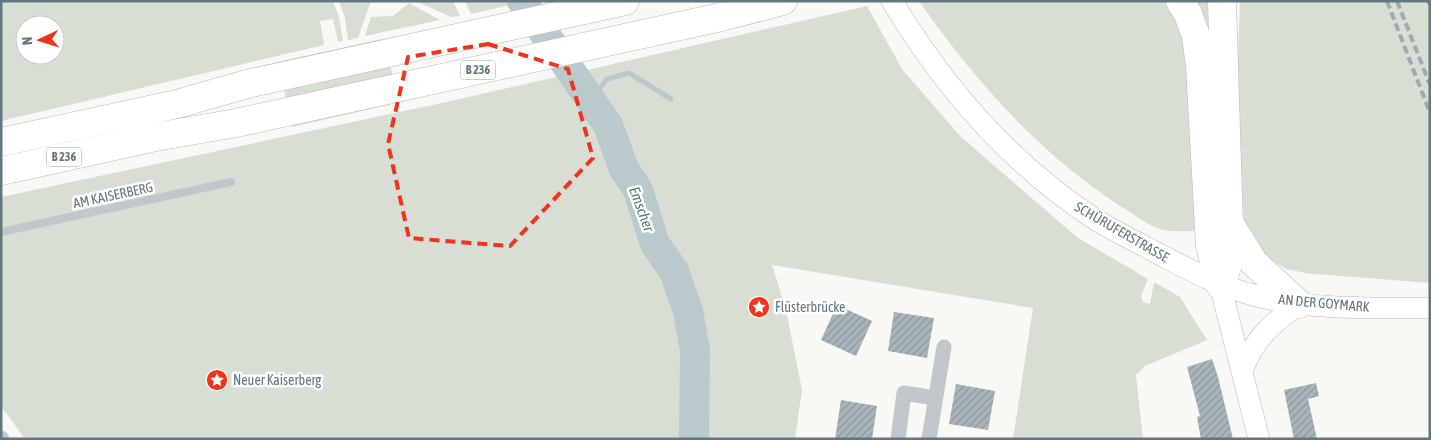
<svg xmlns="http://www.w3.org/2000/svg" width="1431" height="440" font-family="'Asap Condensed',sans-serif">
<defs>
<pattern id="building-hatch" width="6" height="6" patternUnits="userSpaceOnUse" patternTransform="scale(1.25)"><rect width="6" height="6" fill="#a9b5ba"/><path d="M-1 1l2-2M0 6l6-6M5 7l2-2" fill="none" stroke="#8d989d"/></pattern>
</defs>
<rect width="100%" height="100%" fill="#f8f8f5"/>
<!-- green -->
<g fill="#d9ded4" fill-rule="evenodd">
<path d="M1 1H333L339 17 343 41 338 42 333 19 320 21 324 45 1 121ZM25 25H55V55H25Z"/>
<polygon points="339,1 371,1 358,38 348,40 345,18"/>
<polygon points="416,1 453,1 460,16 451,17"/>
<polygon points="465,1 528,1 471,14"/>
<path d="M919 1H1168L1185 40 1196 223 1194 231C1184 231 1173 232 1163 230 1148 226 1134 214 1120 206 1039 153 974 80 919 1Z"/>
<polygon points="1192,1 1211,1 1213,84"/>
<polygon points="1240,1 1430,1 1430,283 1305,273 1286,269 1273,261 1260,252 1245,235 1236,112"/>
<polygon points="409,3 440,20 365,36 371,17 393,16"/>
<polygon points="867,6 902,69 960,136 1078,238 1148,279 1141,296 1143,302 1150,304 1154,282 1180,297 1207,340 1145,366 1136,375 1143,439 1013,439 1033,308 772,265 786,310 802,390 795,439 25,439 1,406 1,197 442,103"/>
<polygon points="382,39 401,102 292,127 278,62"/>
</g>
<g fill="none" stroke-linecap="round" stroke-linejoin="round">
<!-- stream -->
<polyline stroke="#b9c9cc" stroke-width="5" points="592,99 607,79 629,73 671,99"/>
<!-- river -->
<polyline stroke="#b9c9cc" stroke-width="30" points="522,1 608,125 624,169 638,190 655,244 674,271 688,311 695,350 694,439"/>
</g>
<!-- building -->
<g fill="url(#building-hatch)">
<polygon points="837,305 872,321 856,356 821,340"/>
<polygon points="894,312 934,318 927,358 888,351"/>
<polygon points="1212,359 1218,377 1233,439 1201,439 1197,417 1200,416 1187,367"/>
<polygon points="1316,383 1319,396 1308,399 1317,439 1294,439 1284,390"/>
<polygon points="956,384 995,391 988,430 949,424"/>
<polygon points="841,400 877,406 872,439 835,439"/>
</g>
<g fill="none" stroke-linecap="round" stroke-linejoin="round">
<!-- secondary casing -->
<g stroke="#b3bbbf" stroke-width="22">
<g id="secondary">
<path d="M892 1C943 86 1010 163 1093 218 1113 231 1136 241 1157 253 1188 269 1219 286 1253 295 1310 310 1371 308 1430 308"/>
<polyline points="1220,285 1259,439"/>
<path d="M1242 370C1257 336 1269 326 1299 304"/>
</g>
</g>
<!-- highway casing -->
<g stroke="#b6bbbe" stroke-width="29">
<g id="highway">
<polyline points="1180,1 1188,14 1196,36 1200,66 1210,246 1220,285"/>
<polyline points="1,142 177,104 247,84 625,1"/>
<polyline points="1,171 155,137 236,123 721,17 783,1"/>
<polyline points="1230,224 1254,263 1299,304"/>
<polyline points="1221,283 1230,259 1222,1"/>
</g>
</g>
<!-- lane -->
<polyline stroke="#c1c7ca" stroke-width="8" points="1,232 231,182"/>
<!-- street -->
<g stroke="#c1c7ca" stroke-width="15">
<polyline points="1,438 2,439"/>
<polyline points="898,439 904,393 935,398"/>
<polyline points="929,439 944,347"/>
</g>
<!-- secondary -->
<use href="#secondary" stroke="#fff" stroke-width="21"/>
<!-- highway -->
<use href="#highway" stroke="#fff" stroke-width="28"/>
<!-- rail -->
<g stroke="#a2abb0" stroke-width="4" stroke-dasharray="8 4" stroke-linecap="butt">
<polyline points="1387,1 1430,113"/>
<polyline points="1397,1 1430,85"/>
<polyline points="1428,1 1430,5"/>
</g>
</g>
<!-- marked area -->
<path fill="none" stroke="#f2331c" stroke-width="4" stroke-dasharray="10 6" stroke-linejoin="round" d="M488 44 568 69 593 158 510 246 409 238 388 144 408 57Z"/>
<!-- icons -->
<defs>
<g id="sight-disc" transform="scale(1.125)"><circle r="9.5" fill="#f2331c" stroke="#fff"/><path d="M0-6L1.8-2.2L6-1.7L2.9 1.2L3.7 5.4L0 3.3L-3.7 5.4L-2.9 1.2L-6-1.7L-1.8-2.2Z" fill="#fff"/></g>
</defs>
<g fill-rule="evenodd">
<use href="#sight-disc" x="759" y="307"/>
<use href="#sight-disc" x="217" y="380"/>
</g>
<g text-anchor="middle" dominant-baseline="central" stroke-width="5" stroke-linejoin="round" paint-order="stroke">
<!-- shield labels -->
<g fill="#fff" stroke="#90a0a8" stroke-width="1">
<rect x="460.5" y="60.5" width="35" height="19" rx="4"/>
<rect x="46.5" y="147.5" width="35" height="19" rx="4"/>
</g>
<g font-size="12" font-weight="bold" fill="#617883">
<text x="478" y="70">B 236</text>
<text x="64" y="157">B 236</text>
</g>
<!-- street labels -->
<g font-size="14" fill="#617883" stroke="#fff">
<text transform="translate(113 195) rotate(-12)">AM KAISERBERG</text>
<text transform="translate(1122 232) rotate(30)">SCHÜRUFERSTRASSE</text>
<text transform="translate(1324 303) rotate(5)">AN DER GOYMARK</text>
</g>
<!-- poi labels -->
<g font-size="14" fill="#617883" stroke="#fff" text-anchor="start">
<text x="775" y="307">Flüsterbrücke</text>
<text x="233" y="380">Neuer Kaiserberg</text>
</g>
<!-- water labels -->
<g font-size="15" font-style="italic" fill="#5b787d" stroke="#fff">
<text transform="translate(642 209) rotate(70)">Emscher</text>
</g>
</g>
<!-- border -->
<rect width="1431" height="440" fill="none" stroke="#617883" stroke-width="5"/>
<!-- north arrow -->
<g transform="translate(40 40) rotate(266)"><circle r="24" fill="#ffffff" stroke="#c0c9cd"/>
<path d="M0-4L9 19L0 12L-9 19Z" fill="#f2331c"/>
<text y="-8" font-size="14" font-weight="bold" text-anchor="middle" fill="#617883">N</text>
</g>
</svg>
